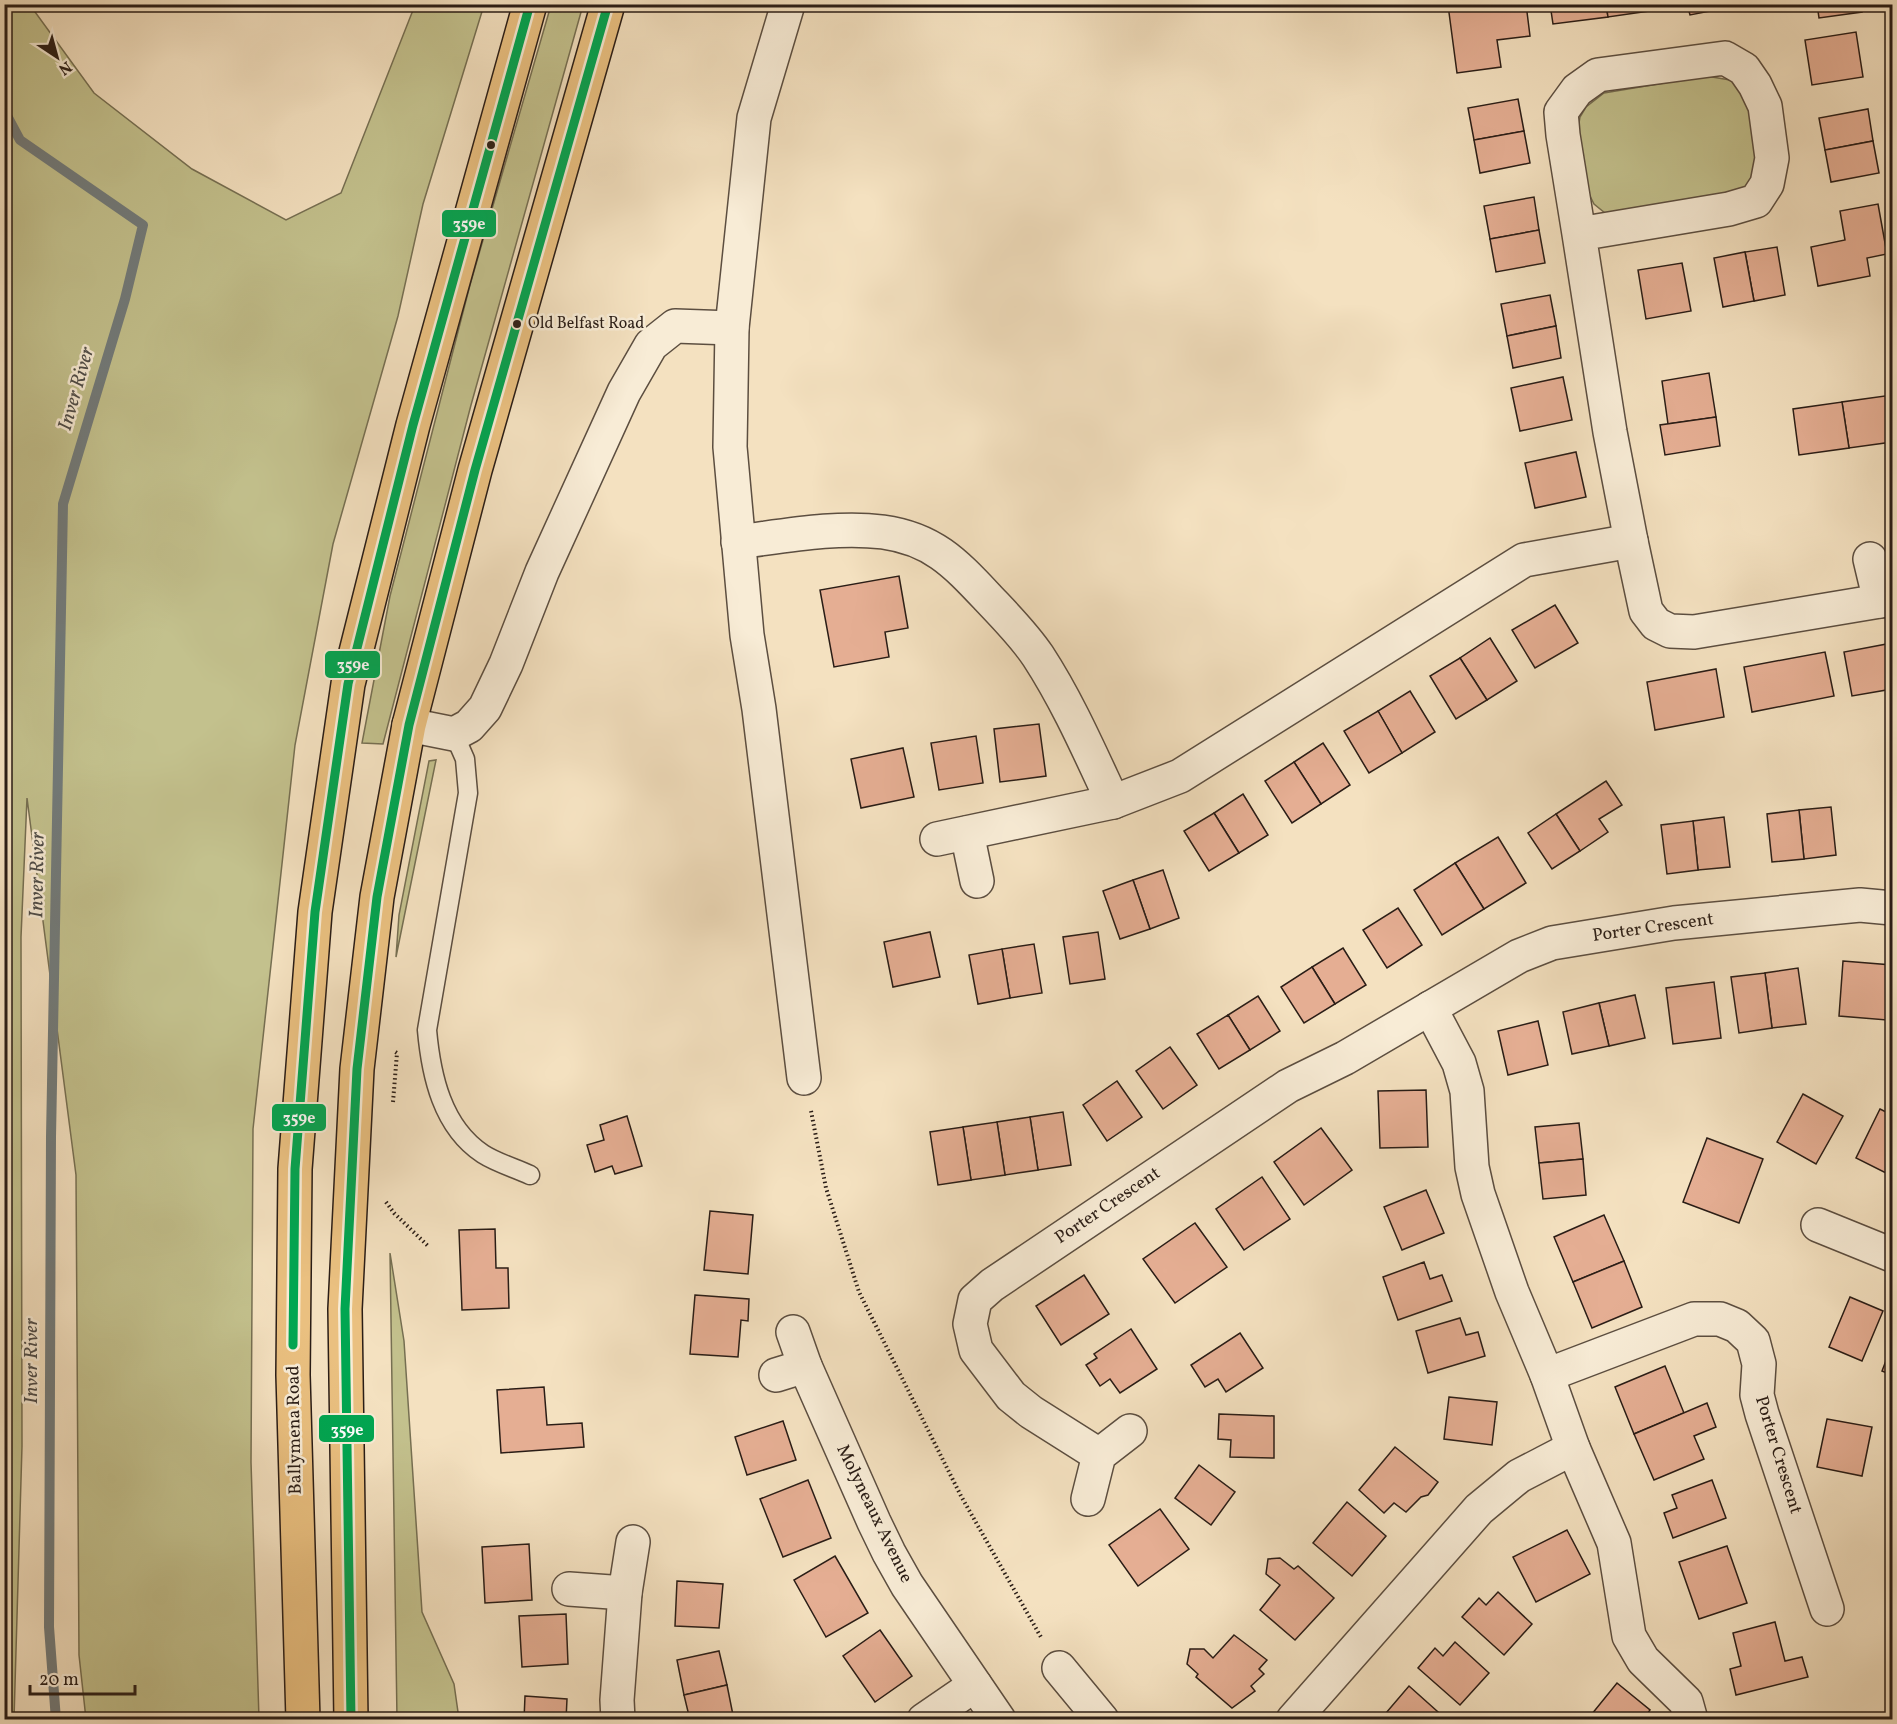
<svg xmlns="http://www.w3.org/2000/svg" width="1897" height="1724" font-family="Vollkorn,serif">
<rect width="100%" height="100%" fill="#f4e1c0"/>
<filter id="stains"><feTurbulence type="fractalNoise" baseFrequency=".00333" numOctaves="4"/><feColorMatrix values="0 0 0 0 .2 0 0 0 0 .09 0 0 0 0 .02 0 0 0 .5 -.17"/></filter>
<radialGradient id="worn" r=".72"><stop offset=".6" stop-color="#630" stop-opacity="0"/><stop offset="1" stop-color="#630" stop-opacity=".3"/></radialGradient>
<!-- green -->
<g fill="#c3c18d" stroke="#766f52" stroke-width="1.5">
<polygon points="5,4 30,5 94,93 192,169 286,220 341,193 415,5 484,5 423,204 398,316 333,544 295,745 253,1129 251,1462 259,1719 86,1719 79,1655 76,1175 27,798 21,937 22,1446 14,1719 5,1719"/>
<polygon points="551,5 583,5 471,405 383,744 362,743 390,596 470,285"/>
<polygon points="1706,76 1730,80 1740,88 1754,118 1756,176 1748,188 1731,197 1605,213 1594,204 1587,190 1578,129 1580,117 1586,107 1604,93"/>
<polygon points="436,760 396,957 399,915 429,761"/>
<polygon points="390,1253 404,1341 422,1612 454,1684 459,1719 397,1719"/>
</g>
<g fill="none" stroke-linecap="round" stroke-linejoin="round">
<!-- stream -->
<polyline stroke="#727b7b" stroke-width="10" points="4,110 20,140 143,225 125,299 63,504 51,1137 49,1627 56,1720"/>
</g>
<!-- building -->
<g fill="#e5ae93" stroke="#2a1d16" stroke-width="1.5">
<polygon points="1526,4 1530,36 1497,40 1501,67 1457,73 1448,5"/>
<polygon points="1550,4 1606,4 1608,17 1553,24"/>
<polygon points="1606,4 1662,4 1663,9 1608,17"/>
<polygon points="1687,4 1746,4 1690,15"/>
<polygon points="1817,4 1861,4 1862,12 1819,18"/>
<polygon points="1856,32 1863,77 1812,85 1805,40"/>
<polygon points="1518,99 1524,131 1474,140 1468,108"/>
<polygon points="1868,109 1873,141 1825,150 1819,118"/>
<polygon points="1524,131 1530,163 1480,173 1474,140"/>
<polygon points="1873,141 1879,173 1831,182 1825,150"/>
<polygon points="1534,197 1539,230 1490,239 1484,206"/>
<polygon points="1878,204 1887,254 1867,258 1870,276 1818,286 1811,247 1845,240 1840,211"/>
<polygon points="1539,230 1545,263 1496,272 1490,239"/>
<polygon points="1777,247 1785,295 1754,301 1745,252"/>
<polygon points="1745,252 1754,301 1723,307 1714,258"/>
<polygon points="1682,263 1691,311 1646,319 1638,270"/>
<polygon points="1550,295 1556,326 1507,336 1501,304"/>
<polygon points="1556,326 1561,358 1513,368 1507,336"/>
<polygon points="1709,373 1716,417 1668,424 1662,381"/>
<polygon points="1563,377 1572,420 1520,431 1511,388"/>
<polygon points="1892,395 1892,442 1849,448 1842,402"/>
<polygon points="1842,402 1849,448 1799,455 1793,409"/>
<polygon points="1716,417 1720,446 1665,455 1660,425"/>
<polygon points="1576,452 1586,497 1535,508 1525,463"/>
<polygon points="899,576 908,628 885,632 889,657 834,667 820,590"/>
<polygon points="1555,605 1578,643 1535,668 1512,630"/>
<polygon points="1490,638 1517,681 1487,700 1460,658"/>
<polygon points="1892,643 1892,689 1852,696 1844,652"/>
<polygon points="1825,652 1834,696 1752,712 1744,667"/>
<polygon points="1460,658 1487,700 1456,719 1430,676"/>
<polygon points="1716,669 1724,717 1655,730 1647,682"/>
<polygon points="1410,691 1435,732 1402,753 1378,711"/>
<polygon points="1378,711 1402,753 1369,773 1344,731"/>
<polygon points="1039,724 1046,776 1000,782 994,729"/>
<polygon points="976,736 983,783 939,790 931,743"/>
<polygon points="1323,743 1350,785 1321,804 1294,762"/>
<polygon points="903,748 914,797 861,808 851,759"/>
<polygon points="1294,762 1321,804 1292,823 1265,781"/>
<polygon points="1606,781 1622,805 1599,819 1608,832 1580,851 1556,814"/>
<polygon points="1243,794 1268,835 1239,853 1214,813"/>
<polygon points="1831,807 1836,855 1804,859 1799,810"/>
<polygon points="1799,810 1804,859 1772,862 1767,814"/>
<polygon points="1214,813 1239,853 1209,871 1184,831"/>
<polygon points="1556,814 1580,851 1552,869 1528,833"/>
<polygon points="1724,817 1730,867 1698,870 1693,821"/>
<polygon points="1693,821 1698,870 1667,874 1661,825"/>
<polygon points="1498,837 1526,883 1484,909 1455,863"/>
<polygon points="1455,863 1484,909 1442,935 1414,890"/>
<polygon points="1163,870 1179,918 1150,929 1133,880"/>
<polygon points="1133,880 1150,929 1120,939 1103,891"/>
<polygon points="1398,908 1422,945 1387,968 1363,930"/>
<polygon points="930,932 940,977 893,987 884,942"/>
<polygon points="1098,932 1105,979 1070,984 1063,937"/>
<polygon points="1034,944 1042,993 1010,998 1002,949"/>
<polygon points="1343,948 1366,985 1335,1004 1312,967"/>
<polygon points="1002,949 1010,998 978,1004 969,955"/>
<polygon points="1843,961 1892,965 1887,1020 1839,1016"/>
<polygon points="1312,967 1335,1004 1304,1023 1281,987"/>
<polygon points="1798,968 1806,1024 1772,1028 1765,973"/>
<polygon points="1765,973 1772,1028 1739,1033 1731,977"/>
<polygon points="1714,982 1721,1038 1673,1044 1666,988"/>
<polygon points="1635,995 1645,1038 1609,1046 1599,1003"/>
<polygon points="1258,996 1280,1031 1250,1050 1228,1015"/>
<polygon points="1599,1003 1609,1046 1572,1054 1563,1012"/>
<polygon points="1228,1015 1250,1050 1219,1069 1197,1034"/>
<polygon points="1538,1021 1548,1065 1508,1075 1498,1031"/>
<polygon points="1170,1047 1197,1085 1163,1109 1136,1071"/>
<polygon points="1117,1081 1142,1117 1107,1141 1083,1105"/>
<polygon points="1426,1090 1428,1147 1380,1148 1378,1091"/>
<polygon points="1803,1094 1843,1116 1816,1164 1777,1142"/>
<polygon points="1880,1109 1892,1115 1892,1176 1856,1158"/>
<polygon points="1063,1112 1071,1165 1038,1170 1030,1117"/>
<polygon points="627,1116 642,1166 615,1174 612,1166 595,1172 587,1145 604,1140 600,1125"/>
<polygon points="1030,1117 1038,1170 1005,1175 997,1122"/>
<polygon points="997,1122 1005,1175 971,1180 963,1127"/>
<polygon points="1579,1123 1583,1159 1539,1163 1535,1127"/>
<polygon points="963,1127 971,1180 938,1185 930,1132"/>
<polygon points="1321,1128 1352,1170 1304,1205 1274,1162"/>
<polygon points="1707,1138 1763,1159 1739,1223 1683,1202"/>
<polygon points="1583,1159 1586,1195 1543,1199 1539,1163"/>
<polygon points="1262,1177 1290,1219 1244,1250 1216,1209"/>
<polygon points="1426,1190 1444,1233 1402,1250 1384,1207"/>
<polygon points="710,1211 753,1215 748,1274 704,1270"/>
<polygon points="1604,1215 1624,1261 1573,1282 1554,1237"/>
<polygon points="1195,1223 1227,1267 1175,1303 1143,1259"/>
<polygon points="495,1229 496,1268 508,1268 509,1308 462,1310 459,1230"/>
<polygon points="1624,1261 1642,1307 1592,1328 1573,1282"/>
<polygon points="1424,1262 1430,1279 1442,1275 1452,1301 1398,1320 1383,1277"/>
<polygon points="1084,1275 1109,1314 1061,1345 1036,1306"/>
<polygon points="695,1295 749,1299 748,1321 741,1320 738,1357 690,1354"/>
<polygon points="1850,1297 1883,1311 1862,1361 1829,1347"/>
<polygon points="1460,1318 1466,1335 1478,1332 1485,1356 1428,1373 1416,1331"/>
<polygon points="1131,1329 1157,1369 1120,1393 1110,1379 1100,1386 1086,1365 1097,1358 1094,1354"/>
<polygon points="1240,1333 1263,1368 1226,1392 1218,1379 1205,1387 1191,1365"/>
<polygon points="1892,1345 1892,1375 1882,1371"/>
<polygon points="1665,1366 1684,1413 1634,1434 1615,1387"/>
<polygon points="544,1387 547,1425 582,1423 584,1447 501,1453 497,1390"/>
<polygon points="1449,1397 1497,1402 1492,1445 1444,1439"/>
<polygon points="1707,1403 1716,1427 1694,1436 1704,1459 1654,1480 1634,1434"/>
<polygon points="1219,1414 1274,1416 1274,1458 1230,1457 1231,1440 1218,1439"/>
<polygon points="1827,1419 1872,1427 1862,1476 1817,1467"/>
<polygon points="783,1421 796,1460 747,1475 735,1437"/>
<polygon points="1395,1447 1438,1482 1428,1495 1421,1497 1406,1512 1394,1503 1384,1513 1359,1490"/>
<polygon points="1199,1465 1235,1492 1211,1525 1175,1498"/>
<polygon points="808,1480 831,1538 783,1557 760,1499"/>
<polygon points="1712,1480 1726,1518 1673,1538 1664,1513 1677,1508 1672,1495"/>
<polygon points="1347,1502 1386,1536 1352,1576 1313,1543"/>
<polygon points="1160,1509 1189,1549 1138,1586 1109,1545"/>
<polygon points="1567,1530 1590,1574 1536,1602 1513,1557"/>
<polygon points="529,1544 532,1600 485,1603 482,1547"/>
<polygon points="1727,1546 1747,1603 1699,1619 1679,1562"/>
<polygon points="835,1556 868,1613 826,1637 794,1580"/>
<polygon points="1280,1558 1294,1569 1298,1566 1334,1598 1295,1640 1260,1610 1280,1585 1266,1574 1268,1559"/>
<polygon points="677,1581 723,1584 719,1628 675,1626"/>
<polygon points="1498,1592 1532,1624 1504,1655 1462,1617 1479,1598 1486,1605"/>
<polygon points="566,1614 568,1664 522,1667 519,1616"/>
<polygon points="1775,1622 1785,1661 1802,1657 1808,1677 1736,1695 1730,1669 1741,1666 1733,1633"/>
<polygon points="880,1630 912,1676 875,1702 843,1656"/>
<polygon points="1234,1635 1267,1660 1259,1669 1264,1674 1251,1686 1255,1691 1232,1708 1196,1677 1198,1674 1187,1664 1190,1649 1204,1649 1213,1658"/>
<polygon points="1455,1642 1489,1673 1460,1705 1418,1668 1435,1648 1443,1656"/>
<polygon points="719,1651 727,1685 684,1695 677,1660"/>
<polygon points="1617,1683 1650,1710 1643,1720 1587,1720"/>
<polygon points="727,1685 734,1720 690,1720 684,1695"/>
<polygon points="1409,1686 1447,1720 1380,1720"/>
<polygon points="525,1696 567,1699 566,1720 524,1720"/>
</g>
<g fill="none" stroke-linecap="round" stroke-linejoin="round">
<!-- service casing -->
<g stroke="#5c4e40" stroke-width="21">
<path id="service" d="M454 734 465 759 468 793 427 1030C431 1075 442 1127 483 1154 497 1163 515 1168 530 1175"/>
</g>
<!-- minor casing -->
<g stroke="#5c4e40" stroke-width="36">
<g id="minor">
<polyline points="788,4 754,118 732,328 730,447 747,635 759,709 804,1078"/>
<polyline points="1579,234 1729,209 1756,201 1767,184 1772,158 1765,106 1755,85 1744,69 1725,58 1598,75 1577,90 1561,112 1563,135 1579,234 1610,432 1631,541 1646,611 1656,624 1670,631 1694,632 1892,599"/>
<path d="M738 542C785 536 836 526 883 532 933 539 955 563 988 598 1005 616 1024 635 1038 656 1068 702 1090 753 1113 802"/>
<polyline points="1870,559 1880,601"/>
<polyline points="409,725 454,734 469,726 485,708 506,664 542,572 624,392 651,345 675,326 732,328"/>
<polyline points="967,833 977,881"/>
<polyline points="937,839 1113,802 1180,776 1524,560 1631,541"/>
<polyline points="1430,1008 1459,1063 1467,1091 1472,1167 1478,1194 1512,1292 1547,1375 1573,1448 1614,1543 1629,1636 1643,1660 1686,1702 1691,1720"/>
<polyline points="1818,1225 1892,1255"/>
<polyline points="793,1332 805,1366 874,1522 889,1553 907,1585 999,1720"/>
<polyline points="776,1375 805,1366"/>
<polyline points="1547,1375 1694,1319 1720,1319 1737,1326 1753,1341 1759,1364 1757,1395 1762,1414 1827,1609"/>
<polyline points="1099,1455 1031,1412 1011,1396 976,1350 970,1324 975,1300 992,1285 1288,1086 1345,1058 1519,956 1552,943 1674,923 1860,905 1892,908"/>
<polyline points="1088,1499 1099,1455 1130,1431"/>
<polyline points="569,1589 625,1593"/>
<polyline points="618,1720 617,1700 625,1593 633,1542"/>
<polyline points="924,1720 975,1685"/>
<polyline points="1293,1720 1479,1509 1519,1476 1573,1448"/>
</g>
</g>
<!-- tertiary casing -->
<g stroke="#5c4e40" stroke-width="36">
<polyline id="tertiary" points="1059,1668 1102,1720"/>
</g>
<!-- trunk casing -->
<g stroke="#2a1d16" stroke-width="36">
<g id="trunk">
<polyline points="303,1720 293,1375 295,1169 315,912 348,684 413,425 530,4"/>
<polyline points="351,1720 345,1309 357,1069 377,897 409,725 475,470 608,4"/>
</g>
</g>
<!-- path -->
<g stroke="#2a1d16" stroke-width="4" stroke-dasharray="1.5 3" stroke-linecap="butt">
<polyline points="393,1102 397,1053 394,1051"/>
<polyline points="811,1111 826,1188 859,1292 961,1496 1042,1639"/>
<polyline points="386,1202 394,1213 428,1246"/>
</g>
<!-- service -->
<use href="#service" stroke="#f8ecd6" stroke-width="18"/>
<!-- minor -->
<use href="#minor" stroke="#f8ecd6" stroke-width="33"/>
<!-- tertiary -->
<use href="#tertiary" stroke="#f8ecd6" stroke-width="33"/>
<!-- trunk -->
<use href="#trunk" stroke="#eac080" stroke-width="33"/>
<!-- bus-1 casing -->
<g stroke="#f8ecd6" stroke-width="14">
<g id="bus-1">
<polyline points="293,1345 295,1169 315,912 348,684 413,425 530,4"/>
<polyline points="351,1720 345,1309 357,1069 377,897 409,725 475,470 608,4"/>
</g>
</g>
<!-- bus-1 -->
<use href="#bus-1" stroke="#00a651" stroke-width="9"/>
</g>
<!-- markers -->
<g fill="#2a1d16" stroke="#f8ecd6" stroke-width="2">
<circle cx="491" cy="145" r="5"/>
<circle cx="517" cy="324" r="5"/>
</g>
<g text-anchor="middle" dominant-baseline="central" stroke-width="5" stroke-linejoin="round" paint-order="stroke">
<!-- bus labels -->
<g font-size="16" fill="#2a1d16" stroke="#f8ecd6" text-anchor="start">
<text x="528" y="324">Old Belfast Road</text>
</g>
<!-- street labels -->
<g font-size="18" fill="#2a1d16" stroke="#f8ecd6">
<text transform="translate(1653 928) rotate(-8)">Porter Crescent</text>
<text transform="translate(1108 1206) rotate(-34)">Porter Crescent</text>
<text transform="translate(295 1430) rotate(-91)">Ballymena Road</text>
<text transform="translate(1778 1455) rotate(73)">Porter Crescent</text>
<text transform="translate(874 1514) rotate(64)">Molyneaux Avenue</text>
</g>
<!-- water labels -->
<g font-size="20" font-style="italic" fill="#4e4c48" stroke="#f8ecd6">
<text transform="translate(77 389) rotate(-74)">Inver River</text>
<text transform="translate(38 875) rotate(-89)">Inver River</text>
<text transform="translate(32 1361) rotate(-90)">Inver River</text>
</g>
</g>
<g stroke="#f8ecd6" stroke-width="2">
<rect x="441" y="209" width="56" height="29" rx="6" fill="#00a651"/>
<rect x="324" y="650" width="57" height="29" rx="6" fill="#00a651"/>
<rect x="271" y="1103" width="56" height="29" rx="6" fill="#00a651"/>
<rect x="318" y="1414" width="57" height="29" rx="6" fill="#00a651"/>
</g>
<g font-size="16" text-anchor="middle" font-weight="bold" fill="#fff">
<text x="469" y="229">359e</text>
<text x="353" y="670">359e</text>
<text x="299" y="1123">359e</text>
<text x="347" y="1435">359e</text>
</g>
<!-- margin -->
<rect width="1897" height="1724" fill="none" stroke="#f4e1c0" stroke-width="24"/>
<rect x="6" y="6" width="1885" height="1712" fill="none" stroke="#2a1d16" stroke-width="3"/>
<rect x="12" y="12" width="1873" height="1700" fill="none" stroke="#2a1d16" stroke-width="1.5"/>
<!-- north arrow -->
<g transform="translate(57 57) rotate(144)" stroke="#f8ecd6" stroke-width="4.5" paint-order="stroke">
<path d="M0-4.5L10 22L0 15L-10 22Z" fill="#2a1d16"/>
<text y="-9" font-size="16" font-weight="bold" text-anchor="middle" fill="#2a1d16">N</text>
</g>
<!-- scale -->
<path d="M30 1685v9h105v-9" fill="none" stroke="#2a1d16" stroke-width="3"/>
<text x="39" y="1685" font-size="18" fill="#2a1d16" stroke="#f8ecd6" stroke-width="4.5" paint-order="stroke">20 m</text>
<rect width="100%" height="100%" filter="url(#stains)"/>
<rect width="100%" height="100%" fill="url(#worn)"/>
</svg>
